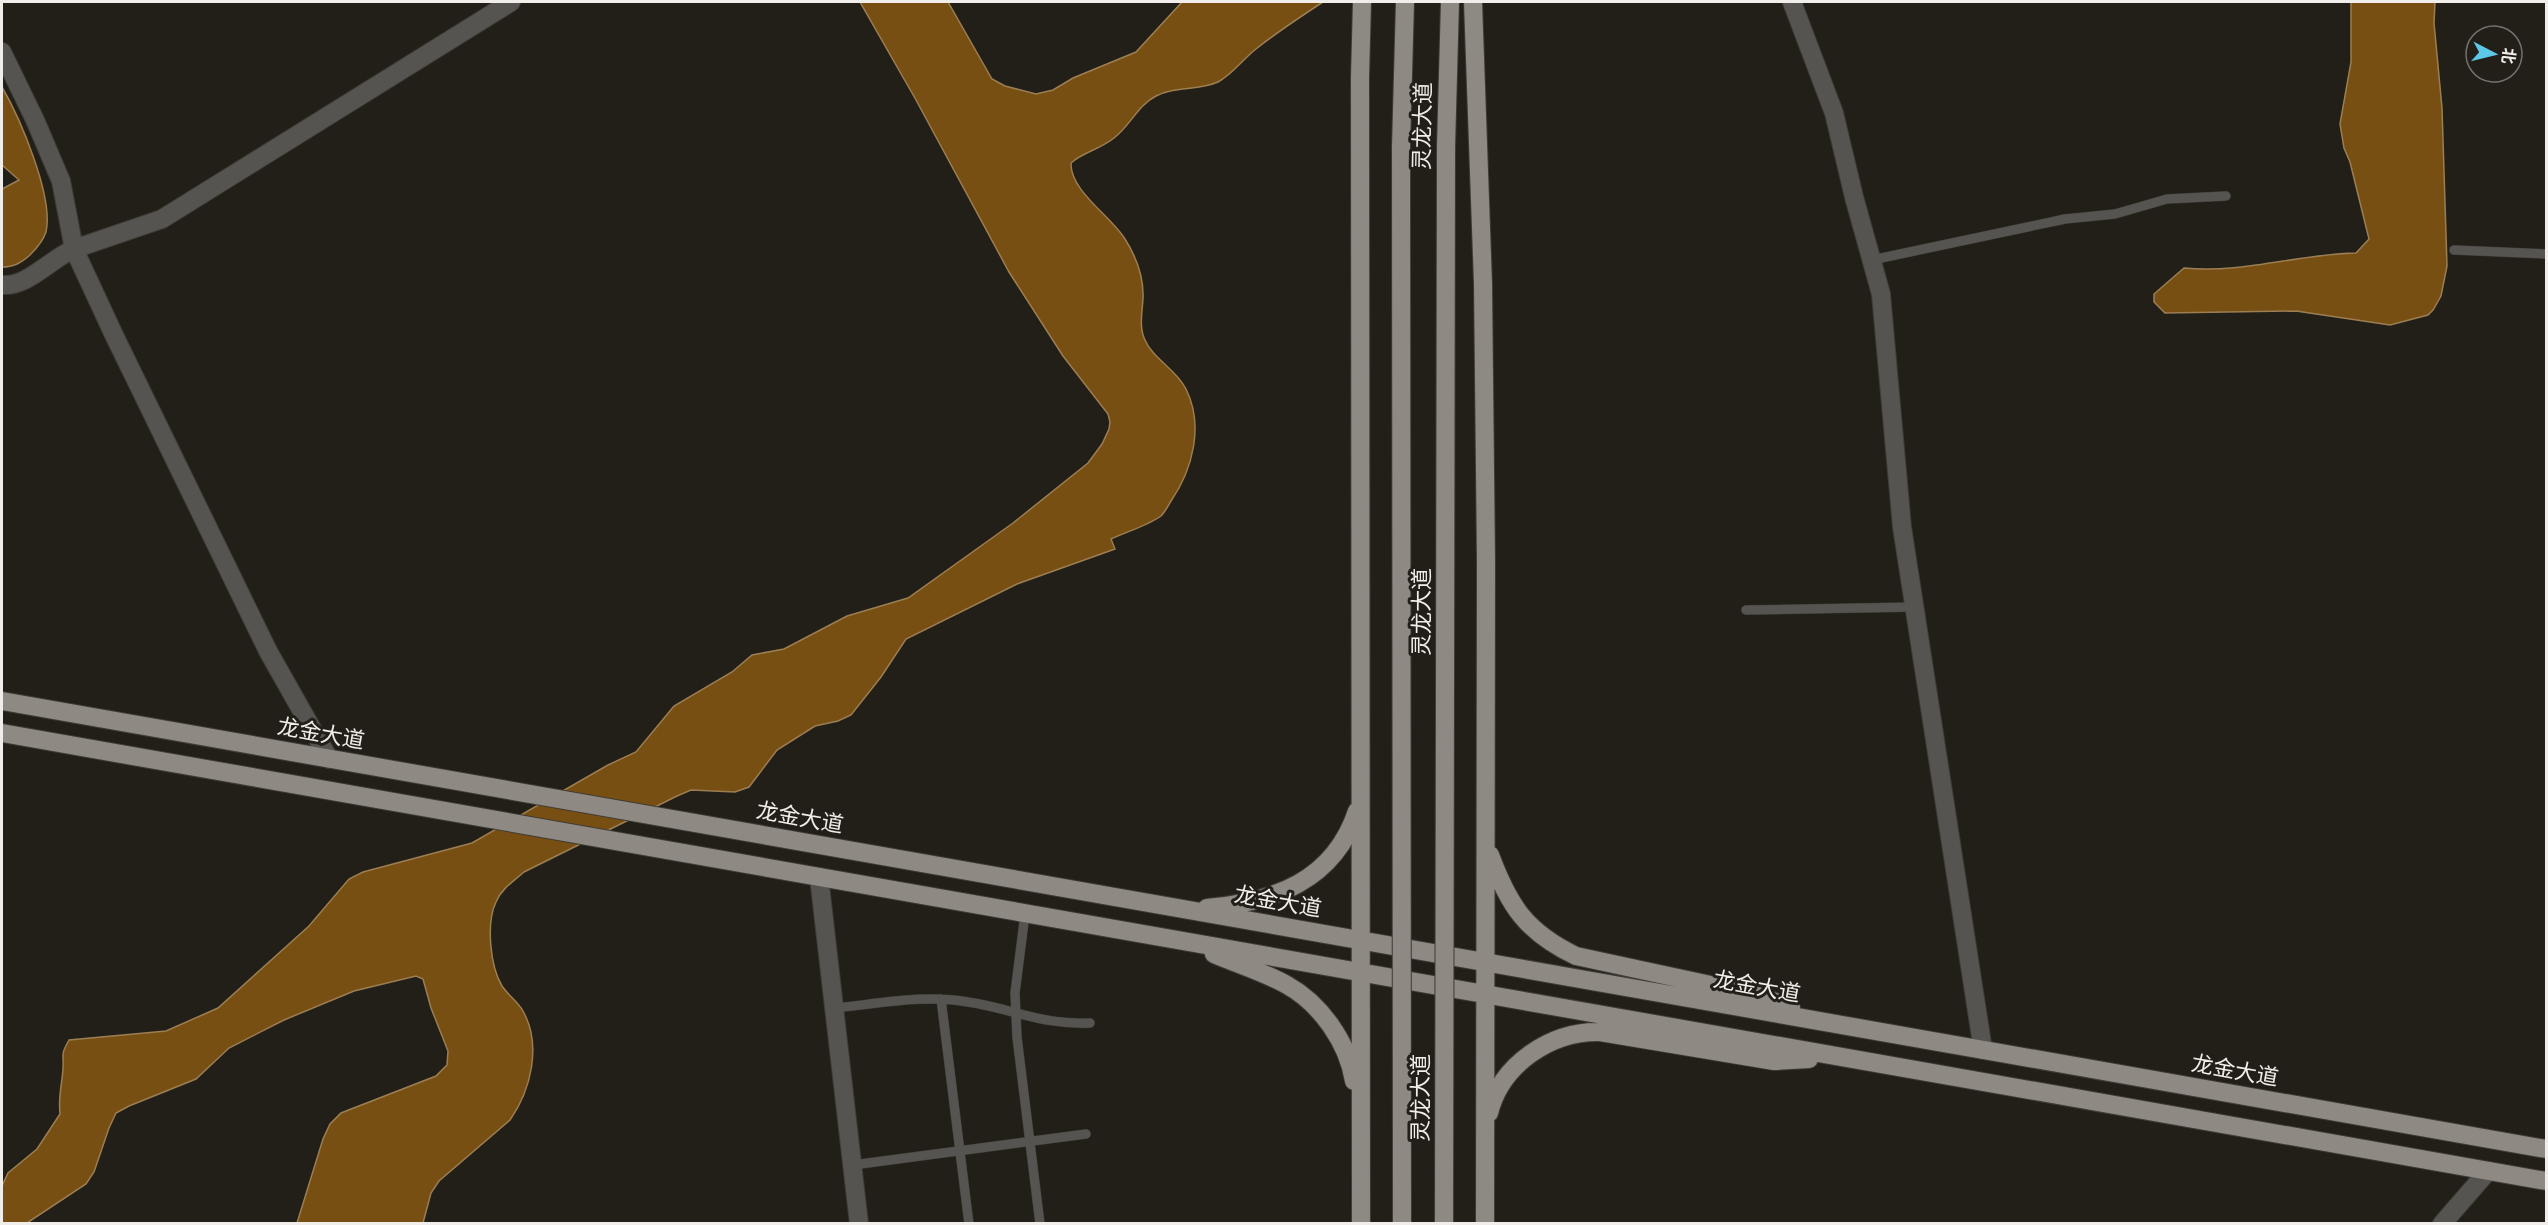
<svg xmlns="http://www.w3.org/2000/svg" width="2548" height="1225" font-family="Jost,'Noto Sans SC',sans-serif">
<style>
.water{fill:#784f12;stroke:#9c7e53;stroke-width:1.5}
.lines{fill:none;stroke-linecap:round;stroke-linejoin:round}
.lane-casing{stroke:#3f3b35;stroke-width:10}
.street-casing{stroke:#3f3b35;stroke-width:20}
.primary-casing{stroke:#3f3b35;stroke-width:20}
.lane{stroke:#565451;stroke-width:9}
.street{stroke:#565451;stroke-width:18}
.primary{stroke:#8e8983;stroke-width:18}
.primary-bridge-casing{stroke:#3f3b35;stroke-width:20;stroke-linecap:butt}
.primary-bridge{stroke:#8e8983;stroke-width:18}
.labels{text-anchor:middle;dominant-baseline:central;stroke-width:6;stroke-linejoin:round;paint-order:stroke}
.street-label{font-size:22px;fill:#f1edea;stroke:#221e18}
</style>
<rect width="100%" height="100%" fill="#221e18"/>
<!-- water -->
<path class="water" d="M860 2H948L992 79 1005 86 1036 94 1053 90 1073 78 1136 52 1182 2H1323C1300 17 1277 32 1256 49 1242 60 1233 74 1218 82 1198 91 1175 86 1156 96 1138 105 1130 126 1114 138 1101 149 1083 152 1071 163 1070 191 1111 216 1125 239 1137 258 1144 277 1143 299 1142 313 1139 328 1145 340 1153 359 1176 369 1186 389 1204 425 1193 469 1171 501 1168 506 1165 512 1161 516 1147 526 1126 532 1111 539L1115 549 1017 584 906 639 881 677 851 715 838 721 815 726 777 750 749 787 735 792 691 790 677 796 524 872C514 881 501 889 496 902 486 923 490 966 502 986 508 995 518 1002 523 1011 542 1045 531 1090 510 1120L439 1181 431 1193 423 1223H297L323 1139 330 1124 341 1113 436 1076 447 1065 448 1051 431 1008 423 979 416 976 354 991 284 1020 229 1048 196 1079 129 1106 116 1113 109 1128 94 1172 86 1184 27 1223H2V1186L8 1173 37 1149 60 1114C58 1097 62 1084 63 1069 64 1053 60 1056 69 1040L166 1031 218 1008 309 926 349 879 363 872 472 843 608 765 636 752 674 706 732 672 752 655 784 649 847 616 908 598 1013 523 1088 463 1102 444 1109 429 1110 422 1108 414 1063 356 1009 272 916 100Z
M2351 2H2435L2434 23 2442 108 2447 266 2441 296 2433 310 2428 315 2390 325 2296 311 2165 313 2154 302V294L2184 268C2242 274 2298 254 2356 253L2369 239 2350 162 2344 148 2340 124 2351 62Z
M2 87C20 118 54 197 46 232 43 241 37 248 30 255 21 263 14 267 2 267V189L19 180 2 165Z"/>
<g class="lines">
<defs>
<path id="lane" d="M2454 250 2546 254
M1872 260 2065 219 2115 214 2167 199 2226 196
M1746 610 1914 607
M1025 914 1015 993 1017 1037 1040 1224
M941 999 969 1224
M834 1008C878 1004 925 994 968 1002 1014 1009 1041 1025 1090 1023
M853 1165 1086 1134"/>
<path id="street" d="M1792 2 1834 113 1854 197 1881 294 1902 527 1983 1050
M2 52 35 120 61 181 74 249 114 335 268 651 329 759
M2 285C28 287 50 259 74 249L162 219 511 2
M819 877 859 1224
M2442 1224 2488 1171"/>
<path id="primary" d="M1473 2 1483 284 1486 562 1485 1224
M1401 147 1405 2
M1446 147 1450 2
M2 701 2546 1149
M2 733 2546 1181
M1490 855C1509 906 1526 932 1576 956L1757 995 1791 1008
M1207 908C1274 902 1334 881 1357 811
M1214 954C1237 964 1264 972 1287 985 1321 1004 1348 1043 1354 1081
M1489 1113C1501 1064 1551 1031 1600 1032L1774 1061 1809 1059
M1361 1224 1360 77 1362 2"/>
</defs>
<!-- lane casing -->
<use href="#lane" class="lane-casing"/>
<!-- street casing -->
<use href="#street" class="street-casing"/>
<!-- primary casing -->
<use href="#primary" class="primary-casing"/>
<!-- lane -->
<use href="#lane" class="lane"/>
<!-- street -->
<use href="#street" class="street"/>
<!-- primary -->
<use href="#primary" class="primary"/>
<defs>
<path id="primary-bridge" d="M1401 147 1402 1224
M1444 1224 1446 147"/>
</defs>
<!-- primary-bridge casing -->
<use href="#primary-bridge" class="primary-bridge-casing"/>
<!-- primary-bridge -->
<use href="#primary-bridge" class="primary-bridge"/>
</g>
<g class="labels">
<!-- street labels -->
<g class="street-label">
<text transform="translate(1422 126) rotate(-89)">灵龙大道</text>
<text transform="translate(1421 612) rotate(-90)">灵龙大道</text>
<text transform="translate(321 733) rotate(10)">龙金大道</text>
<text transform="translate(800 817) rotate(10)">龙金大道</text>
<text transform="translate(1278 901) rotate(10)">龙金大道</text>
<text transform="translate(1757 986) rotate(10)">龙金大道</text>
<text transform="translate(2235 1070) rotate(10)">龙金大道</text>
<text transform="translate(1420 1098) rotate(-90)">灵龙大道</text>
</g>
</g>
<!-- border -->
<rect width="2548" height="1225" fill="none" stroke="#f1edea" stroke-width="6"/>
<!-- north arrow -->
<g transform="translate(2494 54) rotate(97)"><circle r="28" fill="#221e18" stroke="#75716c" stroke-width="1.5"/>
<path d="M0-4.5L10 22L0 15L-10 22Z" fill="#5dc7e8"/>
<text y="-9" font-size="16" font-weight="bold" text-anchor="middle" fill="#f1edea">北</text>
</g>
</svg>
